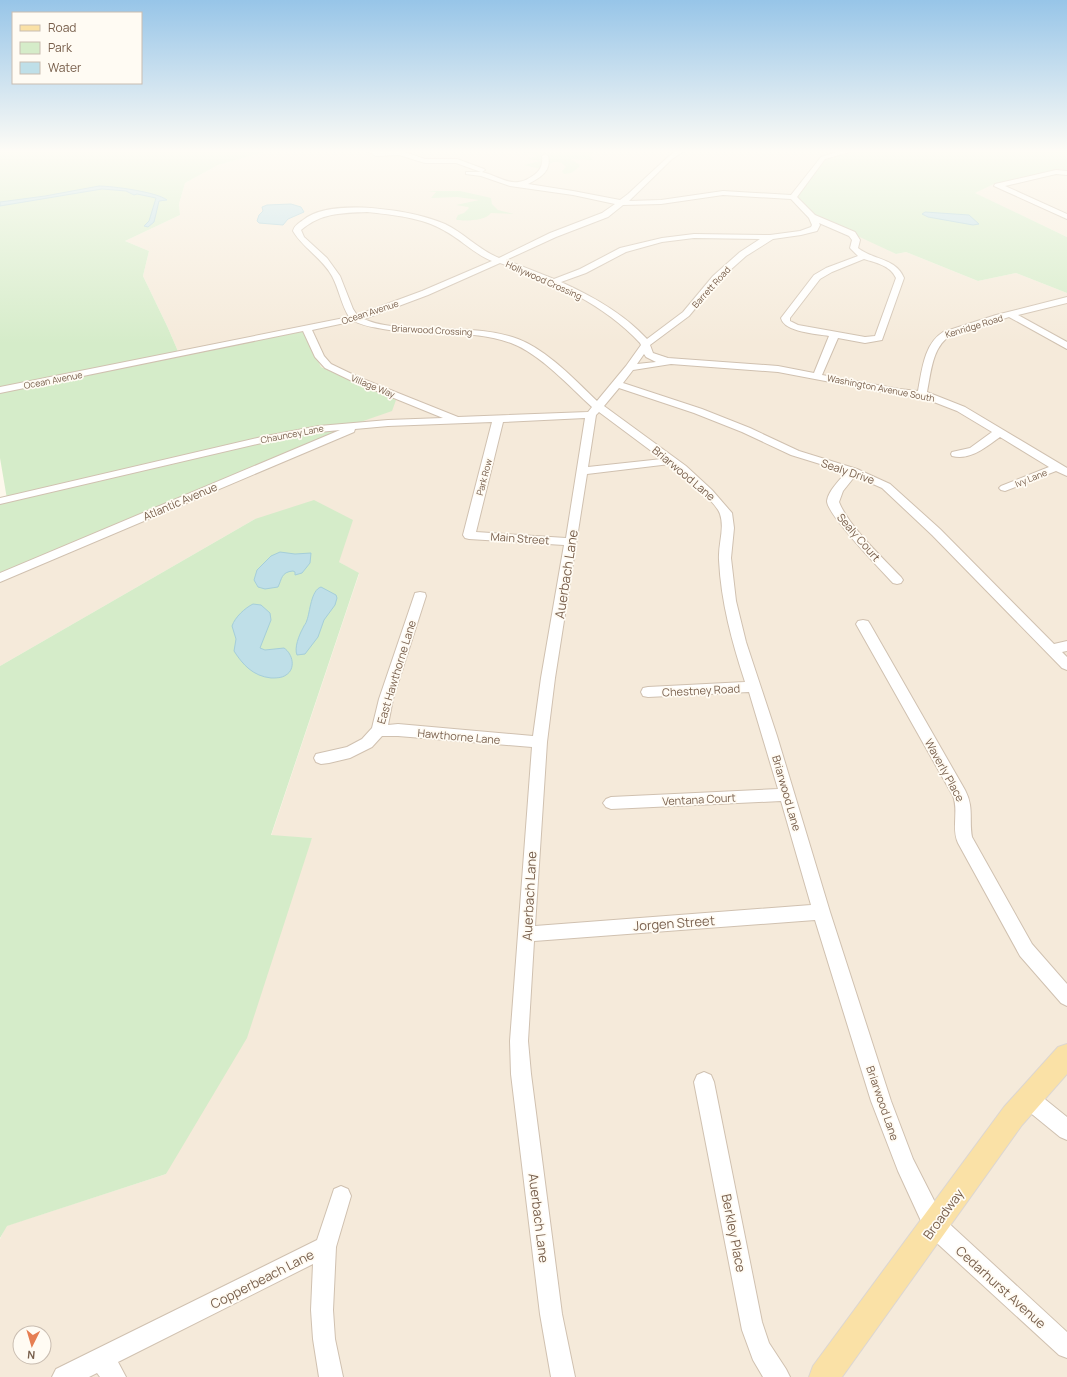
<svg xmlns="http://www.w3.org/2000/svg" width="1067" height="1377" font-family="Manrope,sans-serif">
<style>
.residential{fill:#f5eada;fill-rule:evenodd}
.green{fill:#d5ecc9}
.water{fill:#bfdfe8;stroke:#a5ced9}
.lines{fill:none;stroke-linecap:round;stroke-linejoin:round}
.minor-casing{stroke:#d0c1b0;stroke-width:2}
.major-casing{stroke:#dcd6d1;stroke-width:2}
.minor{fill:#fff;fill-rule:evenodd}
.major{fill:#fae1a6;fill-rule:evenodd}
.labels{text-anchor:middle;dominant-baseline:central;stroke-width:3.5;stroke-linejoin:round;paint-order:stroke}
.far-street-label{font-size:9px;fill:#79604d;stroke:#fffbf3}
.street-label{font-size:11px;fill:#79604d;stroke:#fffbf3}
.near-street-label{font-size:13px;fill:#79604d;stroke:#fffbf3}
</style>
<rect width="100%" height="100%" fill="#fdf8ec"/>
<!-- residential -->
<path class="residential" d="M269 151H850L852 232 896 254 906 252 978 281 1016 273 1067 293V1377H0V1239L6 1226 166 1174 312 838 271 836 359 574 339 562 255 519 0 666V575L396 400 321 367 304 331 180 356 168 328 143 276 149 251 125 241 180 215 179 204 185 183 218 165ZM20 1333H44V1357H20Z
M1061 169 1067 171V237L974 193 994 184Z"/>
<!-- green -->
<path class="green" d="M0 151H269L218 165 185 183 179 204 180 215 125 241 149 251 143 276 168 328 180 356 304 330 321 367 396 400 392 411 346 427 0 575V501L7 499 0 458Z
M521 151 548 153 596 151 589 156 593 160 571 159 580 165 579 167 571 173 564 174 562 171 566 167C554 154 546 170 536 168 532 167 528 166 524 165L541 161 528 159 537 156C532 152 526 155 521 151Z
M850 151H1067V171L1061 169 994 184 975 193 1067 237V293L1016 273 978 281 906 252 896 254 819 218 804 209 795 197 823 158Z
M428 191H460L487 197 491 198 492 204 498 210 514 214 491 213C485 221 466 221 457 220L456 219 458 215 464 213 469 208 468 207 456 205 479 200 457 197 431 198 436 192Z
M314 500 353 520 339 562 359 573 271 835 312 838 247 1038 166 1174 7 1226 0 1238V666L255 519Z"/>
<!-- water -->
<path class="water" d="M99 186C112 186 157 192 167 200L159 201 154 222 148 227 144 226 149 221 156 198 137 194 134 195 126 191 102 189 0 206V202L45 196Z
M291 204 301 207 304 212 288 219 283 225 259 223 257 221 259 215 263 211 262 207 267 205Z
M925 212 969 215 979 224 973 225 928 217 922 214Z
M280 552 295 554 311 553 310 563 302 573 295 575V572L293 571C281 572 282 579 278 587L265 589 258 587 254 580 257 570 271 556Z
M321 587 336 595 337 598 335 605 324 620 318 637 305 654 297 655C294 648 299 635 303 628 304 625 306 624 307 620 310 612 311 590 321 587Z
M253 604 261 605 270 613 271 620 260 648 265 650 284 648C293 654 296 669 286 675 282 678 276 678 271 678 253 676 243 665 234 651L236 639 232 626C235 617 245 608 253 604Z"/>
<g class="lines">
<defs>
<path id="minor" d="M367 151H401L425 159H457L484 169 485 170 482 172C504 178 514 190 534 175 541 170 543 164 542 156L545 154 548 156C552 171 540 178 528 184L573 191 620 200 628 194 668 157 676 151H684L672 159 629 201 661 200 723 191 791 195 821 157 840 151H853L825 159 797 197 815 215 855 232 860 240 858 248C873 260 896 258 904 278L882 340 865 343 838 338 822 375 899 389 918 391C922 370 924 344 943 332L996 315 1067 297V303L1018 315 1067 342V349L1009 317 950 336C932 347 931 373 927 392L965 407 1067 468V476L1056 471 1005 491 1001 490 999 488 1001 486 1049 467 1000 437C986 447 970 461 952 456L951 454 952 452 970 448 992 432 957 411 921 397 899 395 778 372 671 364 633 370 623 383 702 409 750 428 799 451 857 469 890 484 940 529 1054 644 1067 641V651L1062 652 1067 657V670L1062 668 932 535 882 488 855 476 843 491 839 502C849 527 882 557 901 577L903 580 901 583 897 584 893 583C881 570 827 515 827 501 828 491 840 480 846 472L791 455 742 432 694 413 619 388 604 406 686 466 712 490 732 513 734 528 731 558 736 601 746 642 777 736 830 912 891 1101 913 1159 943 1218 1067 1332V1358L1059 1355 927 1234 898 1171 871 1101 815 920 534 941 528 1041 531 1074 562 1314 575 1377H551L540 1314 511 1074 510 1041 532 747 398 736H382L372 747 350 758 329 763 321 764 316 762 314 758 316 754 347 747 362 739 372 728 379 699 414 596 415 593 420 592 425 593 426 596 393 699 388 725 398 724 533 736 541 678 564 545 469 539 465 538 463 535 492 422 388 426 355 429 354 432 0 582V573L340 430 319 432 266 442 0 504V498L266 436 319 426 388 420 443 418 352 381 325 368 315 357 303 331 0 393V387L349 317C341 304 339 289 332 276 322 258 303 248 293 231 294 226 299 223 303 220 331 197 414 210 445 224 464 233 479 250 499 258L550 233 602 213 615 204 573 195 510 186 481 176 466 174V172H481L456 163H425L399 155 376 156ZM723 195 791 199 809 218 812 225 811 227 800 231 770 235 694 234 662 238 620 248 580 269 554 279 506 260 556 237 608 217 623 205 661 204ZM367 212C393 215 422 217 445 231 462 240 474 254 492 261L422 291 357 315 353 309 340 276 327 258 304 237 301 230C321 213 341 213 367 212ZM819 223 849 236 852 240 850 248 858 256 826 268 814 275 781 318C784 332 817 334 829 336L814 373 778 366 668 358 653 353 650 345 689 316 719 280 746 256 773 239 801 235 817 231 820 225ZM694 238 760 239 740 252 713 276 683 312 647 339C623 313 592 296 561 282L586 273 626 252 662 242ZM864 259C876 263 890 265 896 278L875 336 865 337 798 325 790 321V318L820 279 832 272ZM500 263C550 280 603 303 640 343L641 345 626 366 597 401C575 380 547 350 518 339 492 329 464 330 436 329 416 328 382 328 364 319L428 295ZM354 321C363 326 373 327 383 329 425 337 470 328 511 343 539 353 570 387 592 407L588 412 458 417 358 377 331 364 324 356 312 330ZM644 354 646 357 656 362 637 364ZM599 412 662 459 588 467 596 415ZM585 418 566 538 476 532 503 422ZM670 464C681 472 717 503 720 514 725 529 718 544 719 560 721 602 732 642 745 682L648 687 643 688 641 692 643 696 648 697 749 692 778 789 611 797 606 799 603 803 606 807 611 809 781 801 811 905 535 926 547 742 555 678 587 474Z
M1056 170 1067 171V175L1056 174 1005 186 1067 214V219L994 186 995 184Z
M863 620 868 621 870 624 965 790C974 807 969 819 972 837L1032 944 1067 984V1006L1061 1003 1020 956 958 843C951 828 959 811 953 796L856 624 858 621Z
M704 1072 711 1075 714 1082 762 1322 769 1343 786 1369 790 1377H763L753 1360 742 1330 694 1082 697 1075Z
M1029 1089 1036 1092 1067 1117V1140L1060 1137 1022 1106 1019 1099 1022 1092Z
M341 1186 348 1189 351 1196 336 1247 333 1310 335 1339 343 1377H319L313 1339 311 1310 313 1264 118 1362 126 1377H100L97 1373 89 1377H52L56 1369 317 1240 334 1189Z"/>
<path id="major" d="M1067 1044V1074L1022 1125 842 1377H809L813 1366 1004 1107 1058 1047Z"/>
</defs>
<!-- minor casing -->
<use href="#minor" class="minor-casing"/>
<!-- major casing -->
<use href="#major" class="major-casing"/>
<!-- minor -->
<use href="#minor" class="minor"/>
<!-- major -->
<use href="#major" class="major"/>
</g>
<!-- sky -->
<linearGradient id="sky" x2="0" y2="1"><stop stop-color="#97c5e8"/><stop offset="0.44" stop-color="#fefcf6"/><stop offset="1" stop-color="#fefcf6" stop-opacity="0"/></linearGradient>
<rect width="1067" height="344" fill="url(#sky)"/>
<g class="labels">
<!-- far-street labels -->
<g class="far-street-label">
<text transform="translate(544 280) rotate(24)">Hollywood Crossing</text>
<text transform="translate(711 287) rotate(-48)">Barrett Road</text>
<text transform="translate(370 312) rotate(-18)">Ocean Avenue</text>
<text transform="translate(974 326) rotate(-17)">Kenridge Road</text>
<text transform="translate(432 330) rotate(3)">Briarwood Crossing</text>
<text transform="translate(53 380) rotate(-11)">Ocean Avenue</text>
<text transform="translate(373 386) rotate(22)">Village Way</text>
<text transform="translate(881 388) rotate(11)">Washington Avenue South</text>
<text transform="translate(292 434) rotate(-11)">Chauncey Lane</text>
<text transform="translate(484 477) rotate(-75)">Park Row</text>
<text transform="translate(1031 478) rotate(-22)">Ivy Lane</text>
</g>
<!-- street labels -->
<g class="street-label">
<text transform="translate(848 471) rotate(19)">Sealy Drive</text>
<text transform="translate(684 473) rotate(40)">Briarwood Lane</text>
<text transform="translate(180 501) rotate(-23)">Atlantic Avenue</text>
<text transform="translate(859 537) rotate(49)">Sealy Court</text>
<text transform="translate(520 538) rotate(4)">Main Street</text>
<text transform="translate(396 672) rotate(-73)">East Hawthorne Lane</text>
<text transform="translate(701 690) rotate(-3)">Chestney Road</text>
<text transform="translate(459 736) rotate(5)">Hawthorne Lane</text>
<text transform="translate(945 770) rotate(61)">Waverly Place</text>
<text transform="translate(787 793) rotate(74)">Briarwood Lane</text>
<text transform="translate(699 799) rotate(-3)">Ventana Court</text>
<text transform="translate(883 1103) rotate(71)">Briarwood Lane</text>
</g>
<!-- near-street labels -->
<g class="near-street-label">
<text transform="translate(566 574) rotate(-81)">Auerbach Lane</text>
<text transform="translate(529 896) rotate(-87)">Auerbach Lane</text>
<text transform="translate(674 923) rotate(-4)">Jorgen Street</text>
<text transform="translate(943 1214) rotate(-54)">Broadway</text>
<text transform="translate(539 1218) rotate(83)">Auerbach Lane</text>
<text transform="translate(734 1233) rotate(79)">Berkley Place</text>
<text transform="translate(262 1279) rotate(-27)">Copperbeach Lane</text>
<text transform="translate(1001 1287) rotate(42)">Cedarhurst Avenue</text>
</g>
</g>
<!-- legend -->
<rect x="12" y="12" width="130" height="72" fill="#fffbf3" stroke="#c9bdb1"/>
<rect x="20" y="25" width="20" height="6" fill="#fae1a6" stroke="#c9bdb1"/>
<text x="48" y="32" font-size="12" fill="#79604d">Road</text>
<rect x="20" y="42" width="20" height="12" fill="#d5ecc9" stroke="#c9bdb1"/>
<text x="48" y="52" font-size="12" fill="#79604d">Park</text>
<rect x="20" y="62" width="20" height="12" fill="#bfdfe8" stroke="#c9bdb1"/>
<text x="48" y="72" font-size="12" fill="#79604d">Water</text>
<!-- north arrow -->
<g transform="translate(32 1345) rotate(185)"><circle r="19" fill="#fffbf3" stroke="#c9bdb1"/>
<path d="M0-3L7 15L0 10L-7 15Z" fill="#e67e52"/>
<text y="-6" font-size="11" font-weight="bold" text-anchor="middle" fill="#79604d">N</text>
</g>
</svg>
